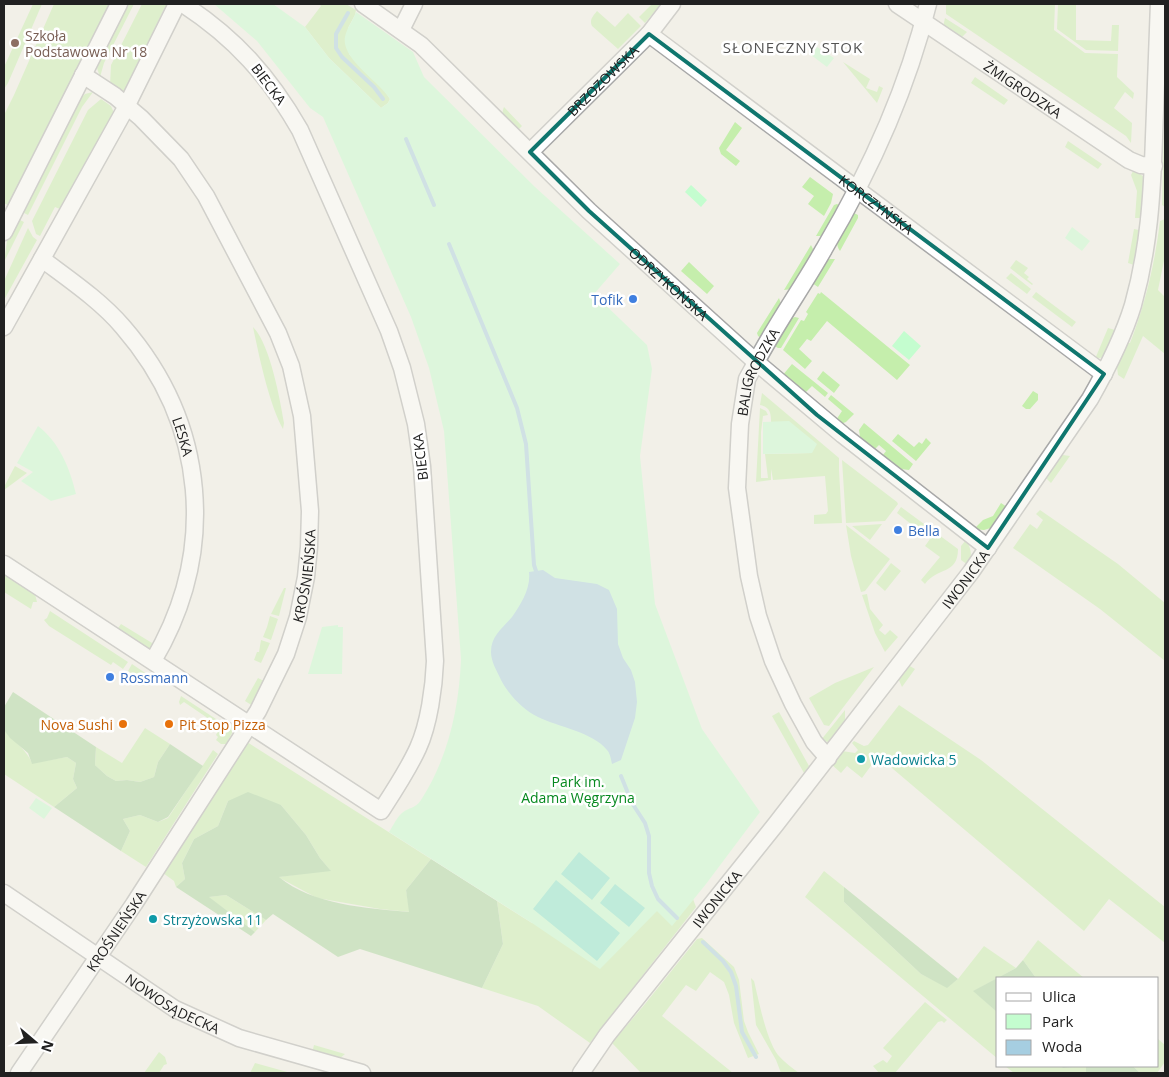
<svg xmlns="http://www.w3.org/2000/svg" width="1169" height="1077" font-family="'Open Sans',sans-serif">
<style>
.grass{fill:#c5eeac}
.forest{fill:#a5d39a}
.park{fill:#c4fdcf}
.pitch{fill:#82e4c9}
.water{fill:#a6cee1}
.lines{fill:none;stroke-linecap:round;stroke-linejoin:round}
.stream{stroke:#a6cee1;stroke-width:4}
.minor-casing{stroke:#a8a8a8;stroke-width:19}
.minor{stroke:#fff;stroke-width:16}
.marked{fill:none;stroke:#0f766e;stroke-width:4;stroke-linejoin:round}
.education-dot{fill:#8d6e63;stroke:#fff;stroke-width:2}
.shop-dot{fill:#3f7fe0;stroke:#fff;stroke-width:2}
.food-dot{fill:#e8710a;stroke:#fff;stroke-width:2}
.culture-dot{fill:#0f9aa8;stroke:#fff;stroke-width:2}
.labels{text-anchor:middle;dominant-baseline:central;stroke-width:5;stroke-linejoin:round;paint-order:stroke}
.education-label{font-size:14px;fill:#785e54;stroke:#fff;text-anchor:start}
.street-label{font-size:14px;fill:#212121;stroke:#fff}
.shop-label{font-size:14px;fill:#366cbe;stroke:#fff;text-anchor:start}
.food-label{font-size:14px;fill:#c56008;stroke:#fff;text-anchor:end}
.culture-label{font-size:14px;fill:#0d838f;stroke:#fff;text-anchor:start}
.park-label{font-size:14px;fill:#06891f;stroke:#fff}
.neighbourhood-label{font-size:15px;letter-spacing:1px;fill:#545454;stroke:#fff}
</style>
<rect width="100%" height="100%" fill="#f2f0e8"/>
<!-- grass -->
<path class="grass" d="M33 4H42L8 83 4 89V67Z
M54 4H111L9 206 4 203V115L14 95Z
M126 4H134L104 63 100 77 97 68 98 64Z
M142 4H172L165 7 155 28 157 34 126 92 121 93 110 85 111 65Z
M319 4H346L356 10 355 15 348 28 349 54 384 90 390 99 388 103 381 108 329 58 305 27 321 6Z
M652 4H661L645 23 639 17Z
M946 4H1055L1054 30 1085 53 1118 54 1117 77 1134 93 1133 99 1125 92 1114 108 1132 123 1131 143 1126 136 946 14Z
M1058 4H1076V40L1111 41 1112 25H1119L1118 51 1086 50 1057 29Z
M597 11 615 27 628 13 641 26 618 49 592 26C589 20 593 16 597 11Z
M945 18 967 32 961 38 943 27Z
M843 62 870 79 866 88 877 92 879 86 883 88 877 103Z
M975 77 1008 100 1004 105 971 83Z
M93 92 82 107 28 215 22 212 77 102 85 94Z
M101 99 111 106 114 113 62 210 55 207 40 236 36 234 32 221 88 110Z
M504 107 522 126 517 131C509 124 499 118 504 107Z
M735 122 742 128 726 150 740 161 736 166 721 154 719 148Z
M1164 129H1165V207L1162 205Z
M1068 141 1102 164 1098 169 1065 147Z
M1134 169 1145 178V213L1141 212 1140 218H1135L1137 191 1131 175Z
M810 177 833 194 831 203 824 216 808 204 814 196 802 187Z
M837 204 842 207 823 236H816L834 205Z
M852 212 858 215V218L840 251C831 240 846 222 852 212Z
M18 219 24 222 4 262 7 241Z
M1165 219V256L1158 290 1165 297V354L1143 336 1124 379 1118 375 1117 367 1128 343H1130C1145 305 1155 263 1160 221Z
M28 228 33 237 37 240 4 300V281Z
M1134 229 1139 230 1138 235 1142 236 1134 265 1128 263Z
M811 245 815 253 792 289 784 290Z
M830 259H835L818 287 812 283 824 261Z
M1016 260 1028 268 1024 273 1029 277 1027 279 1033 284 1032 285 1010 268Z
M689 262 714 286 707 294 681 271Z
M1011 273 1031 289 1027 294 1006 278Z
M821 292 910 365 897 380 827 321 811 341 807 339 799 349 812 361 805 369 783 350 801 320 804 321 808 314 806 312 818 293 820 294Z
M1036 292 1076 322 1072 327 1032 297Z
M779 298 782 307 763 339 758 336 757 333Z
M795 317 799 318 781 348H778L773 345 788 320Z
M253 327C270 344 280 399 284 423L283 429C269 404 259 356 253 327Z
M1108 328 1115 330 1116 332C1111 343 1108 359 1095 359Z
M792 364 828 393 825 397 812 386 806 392 803 393 782 376Z
M823 371 840 385 834 393 817 379Z
M1033 391 1038 394V400L1030 409H1026L1022 406Z
M762 393 839 458V470L842 523 814 524V515L826 514 828 511 825 476 773 480 771 469V480L756 482 760 408 766 411 768 415 763 416 761 432V478H768L765 454 812 453 789 422H771C771 413 770 407 760 405Z
M831 395 854 414 846 422 841 424 836 420 842 411 828 399Z
M864 423 913 464 909 470 901 469 883 455 886 451 879 445 875 449 860 437 859 430Z
M898 434 914 447 919 442 922 444 926 438 931 443 916 461 892 441Z
M1063 455 1070 456 1051 483 1045 477 1059 457Z
M842 460 897 502 898 504 885 521 846 523Z
M15 466 27 473 4 490V487Z
M1001 503 1007 507 994 527 984 530 974 529 983 520 993 516Z
M901 507 958 549C958 575 937 567 925 584L921 580 940 557 925 546 930 539 897 513Z
M1040 510 1118 564 1165 603V661L1100 609 1013 548 1030 524 1037 529 1043 520 1036 514Z
M882 524 870 540 852 526Z
M846 525 890 559 865 591 861 592 851 556Z
M966 540C971 548 973 556 968 565L961 560V546Z
M891 563 901 571 885 591 876 583Z
M4 571 35 594 37 602H33L31 609 4 592Z
M284 588H286L279 616 271 614Z
M867 594 870 609 883 625 879 630 885 635 890 630 898 637 885 652 875 633 862 595Z
M50 611 128 662 123 669 113 662 111 665 49 626 44 620 47 618Z
M270 616 278 619 271 640 263 637 267 627Z
M121 624 157 646 153 649 147 650 116 631Z
M261 640 270 643 261 663 254 660 257 652H259Z
M132 664 151 677 148 684 128 671Z
M908 665 915 669 902 687 898 678Z
M874 667 829 726 824 725 809 698 835 683Z
M258 678 264 681 253 706 245 701Z
M181 696 219 721H227L232 725V733L226 744H221L216 740 218 737 216 735 218 731 210 726 212 721 184 702 180 705 179 702Z
M899 705 981 760 1165 907V943L1109 899 1084 931 886 763 879 755 862 778 847 766 841 773 831 764 842 751 855 753 858 750 852 743 854 741 864 746 868 745Z
M845 710V720L828 742 821 740Z
M779 712 809 766 804 773 772 716Z
M145 728 170 744 158 762 154 777 140 782 127 780 116 781 107 776 95 765 96 747 122 763Z
M4 730C14 742 26 749 32 763L67 757 76 763 73 779 77 788 54 807 4 774Z
M247 742 431 859 406 890 410 912 380 909 317 898 278 877 330 870 320 858 306 835 281 805 228 801 218 826 194 839 182 863 185 879 176 887 174 881 163 873Z
M213 750 218 754 146 867 121 851 130 831 123 819 140 815 158 822 168 818Z
M824 871 844 887V902L921 974 947 987 958 979 984 946 1016 968 974 991 998 1013V1059L805 897Z
M226 895 266 920 255 932 208 897Z
M693 899 696 907 590 1043 538 1006 482 988 503 944 497 901 532 923 657 911Z
M702 938 734 967 739 980 744 1021 748 1032 759 1054 748 1058 734 1023 729 995 724 982 710 972 696 991 686 985 662 1016 733 1073H641L612 1043 645 1004 697 939Z
M1038 940 1084 978H1036L1023 960Z
M751 978 754 981C759 1001 766 1039 778 1055 784 1062 792 1068 799 1073H781L776 1060 756 1025Z
M925 1002 947 1020 944 1023 942 1021 938 1022 895 1073H879L873 1066 883 1060 887 1063 892 1056 883 1048Z
M1158 1039 1165 1045V1062L1157 1073H1140L1133 1066H1158Z
M314 1045 345 1054 339 1059 312 1053Z
M159 1052 165 1057 167 1064 164 1065 159 1073H144Z
M255 1063 291 1073 276 1072 250 1073Z
M1005 1066H1060L1063 1068 1086 1066V1073H1014Z"/>
<!-- forest -->
<path class="forest" d="M13 692 96 747 95 765 107 776 116 781 127 780 140 782 154 777 158 762 170 744 203 766 168 817 158 822 140 815 123 819 130 831 121 851 54 807 77 788 73 779 76 763 67 757 32 764 28 753 10 738 4 730V707Z
M248 792 281 805 306 835 320 858 331 871 279 877C313 905 366 908 409 912L406 890 431 859 497 901 503 944 482 988 360 949 338 957 273 914 266 920 226 895 209 897 255 932 251 936 176 887 185 879 182 863 194 839 218 826 228 801Z
M844 887 958 979 947 988 921 974 844 902Z
M1023 960 1036 978H998V1013L973 991 1016 968Z
M1060 1066H1133L1140 1073H1086V1066L1063 1068Z"/>
<!-- park -->
<path class="park" d="M214 4H273L305 27 329 58 381 108 388 103 390 99C379 81 341 59 345 37 347 27 353 21 356 12L413 52 424 77 535 187 620 264 594 294 647 345 652 369 640 456 655 604 702 729 760 812 706 884 672 926 657 911 600 969 532 923 389 832C393 826 397 817 402 813 409 807 415 809 421 800 448 758 459 709 461 659L444 431 429 368 411 317 323 117 310 108 257 41Z
M817 47 834 58 827 67 811 55Z
M691 185 707 200 701 207 685 192Z
M1072 227 1090 241 1082 251 1065 238Z
M904 331 921 346 909 360 892 346Z
M789 421 817 444 812 453 763 454V422Z
M38 426C59 442 70 468 76 494L51 501 21 481 33 472 17 463Z
M338 625V627H343L342 674H308L322 627Z
M36 798 52 808 44 819 29 808Z"/>
<!-- pitch -->
<path class="pitch" d="M579 852 610 878 592 900 561 874Z
M556 880 620 933 597 961 533 909Z
M615 884 645 908 629 927 600 903Z"/>
<!-- water -->
<path class="water" d="M543 570 555 578 597 584 609 590 617 609 618 644 623 658 631 670 635 682 637 702 635 718 621 760 612 764C611 759 610 753 607 750 593 732 558 727 538 717 523 710 509 695 501 680 497 671 491 662 491 652 491 636 502 629 512 617 521 604 531 588 529 572Z"/>
<g class="lines">
<!-- stream -->
<path class="stream" d="M348 13 336 34V48L342 57 374 87 383 99
M406 139 434 205
M449 244 517 408 526 444 534 565 537 574
M621 776 632 803 645 823 649 836V873L652 886 658 899 677 918
M703 942 723 961 731 972 736 986 742 1032 756 1057"/>
<defs>
<g id="minor">
<path id="s1" d="M363 4 421 45 589 211 756 362 843 435 988 548"/>
<path id="s2" d="M897 4 1129 160 1141 165 1154 166"/>
<path d="M401 30 414 4"/>
<path id="s3" d="M649 34 1104 374"/>
<path id="s4" d="M530 152 649 34 672 4"/>
<path d="M4 232 119 4"/>
<path id="s5" d="M42 259C70 280 101 301 123 327 207 424 218 551 153 661"/>
<path d="M4 327 123 113 177 4"/>
<path d="M4 564 381 811C394 791 408 770 418 748 429 724 434 687 435 661L422 466 416 424 402 368 389 331 300 130C269 76 235 38 183 4"/>
<path id="s6" d="M828 758 814 742 793 704 773 661 758 616 749 576 737 488 740 424 747 379 752 370C773 328 801 290 824 249 869 173 907 90 928 4"/>
<path id="s7" d="M4 893 175 1009 239 1038 362 1073"/>
<path id="s8" d="M19 1073 134 904 258 711 286 654 298 617 306 577 309 547 310 511 302 416 291 366 278 333 206 196 181 159 141 118 115 96 83 75"/>
<path id="s9" d="M581 1073 607 1035 776 824 971 572 1090 399C1107 369 1123 338 1133 305 1149 248 1152 196 1154 137 1156 92 1157 48 1159 4"/>
</g>
</defs>
<!-- minor casing -->
<use href="#minor" class="minor-casing"/>
<!-- minor -->
<use href="#minor" class="minor"/>
</g>
<!-- marked area -->
<path d="M0 0H1169V1077H0ZM649 34 1104 374 988 548 817 415 589 211 530 152Z" fill="#f2f0e8" fill-opacity=".55" fill-rule="evenodd"/>
<path class="marked" d="M649 34 1104 374 988 548 817 415 589 211 530 152Z"/>
<!-- markers -->
<circle class="education-dot" cx="15" cy="43" r="5"/>
<g class="shop-dot">
<circle cx="633" cy="299" r="5"/>
<circle cx="898" cy="530" r="5"/>
<circle cx="110" cy="677" r="5"/>
</g>
<g class="food-dot">
<circle cx="123" cy="724" r="5"/>
<circle cx="169" cy="724" r="5"/>
</g>
<g class="culture-dot">
<circle cx="861" cy="759" r="5"/>
<circle cx="153" cy="919" r="5"/>
</g>
<g class="labels">
<!-- education labels -->
<g class="education-label">
<text x="25" y="35">Szkoła<tspan x="25" dy="16">Podstawowa Nr 18</tspan></text>
</g>
<!-- street labels -->
<g class="street-label">
<text stroke="none"><textPath href="#s4" startOffset="102">BRZOZOWSKA</textPath></text>
<text transform="translate(269 84) rotate(53)">BIECKA</text>
<text stroke="none"><textPath href="#s2" startOffset="152">ŻMIGRODZKA</textPath></text>
<text stroke="none"><textPath href="#s3" startOffset="284">KORCZYŃSKA</textPath></text>
<text stroke="none"><textPath href="#s1" startOffset="415">ODRZYKOŃSKA</textPath></text>
<text stroke="none"><textPath href="#s6" startOffset="409">BALIGRODZKA</textPath></text>
<text stroke="none"><textPath href="#s5" startOffset="232">LESKA</textPath></text>
<text transform="translate(420 457) rotate(-97)">BIECKA</text>
<text stroke="none"><textPath href="#s8" startOffset="578">KROŚNIEŃSKA</textPath></text>
<text stroke="none"><textPath href="#s9" startOffset="626">IWONICKA</textPath></text>
<text stroke="none"><textPath href="#s9" startOffset="221">IWONICKA</textPath></text>
<text stroke="none"><textPath href="#s8" startOffset="172">KROŚNIEŃSKA</textPath></text>
<text stroke="none"><textPath href="#s7" startOffset="202">NOWOSĄDECKA</textPath></text>
</g>
<!-- shop labels -->
<g class="shop-label">
<text x="623" y="299" text-anchor="end">Tofik</text>
<text x="908" y="530">Bella</text>
<text x="120" y="677">Rossmann</text>
</g>
<!-- food labels -->
<g class="food-label">
<text x="113" y="724">Nova Sushi</text>
<text x="179" y="724" text-anchor="start">Pit Stop Pizza</text>
</g>
<!-- culture labels -->
<g class="culture-label">
<text x="871" y="759">Wadowicka 5</text>
<text x="163" y="919">Strzyżowska 11</text>
</g>
<!-- park labels -->
<g class="park-label">
<text x="578" y="781">Park im.<tspan x="578" dy="16">Adama Węgrzyna</tspan></text>
</g>
<!-- neighbourhood labels -->
<g class="neighbourhood-label">
<text x="793" y="47">SŁONECZNY STOK</text>
</g>
</g>
<!-- border -->
<rect width="1169" height="1077" fill="none" stroke="#212121" stroke-width="10"/>
<!-- legend -->
<rect x="996" y="977" width="162" height="90" fill="#ffffff" stroke="#a6a6a6"/>
<rect x="1006" y="993" width="25" height="8" fill="#ffffff" stroke="#a6a6a6"/>
<text x="1042" y="1002" font-size="15" fill="#212121">Ulica</text>
<rect x="1006" y="1014" width="25" height="15" fill="#c4fdcf" stroke="#a6a6a6"/>
<text x="1042" y="1027" font-size="15" fill="#212121">Park</text>
<rect x="1006" y="1040" width="25" height="15" fill="#a6cee1" stroke="#a6a6a6"/>
<text x="1042" y="1052" font-size="15" fill="#212121">Woda</text>
<!-- north arrow -->
<g transform="translate(35 1042) rotate(109)" stroke="#ffffff" stroke-width="4" paint-order="stroke">
<path d="M0-4L9 19L0 12L-9 19Z" fill="#212121"/>
<text y="-8" font-size="14" font-weight="bold" text-anchor="middle" fill="#212121">N</text>
</g>
</svg>
